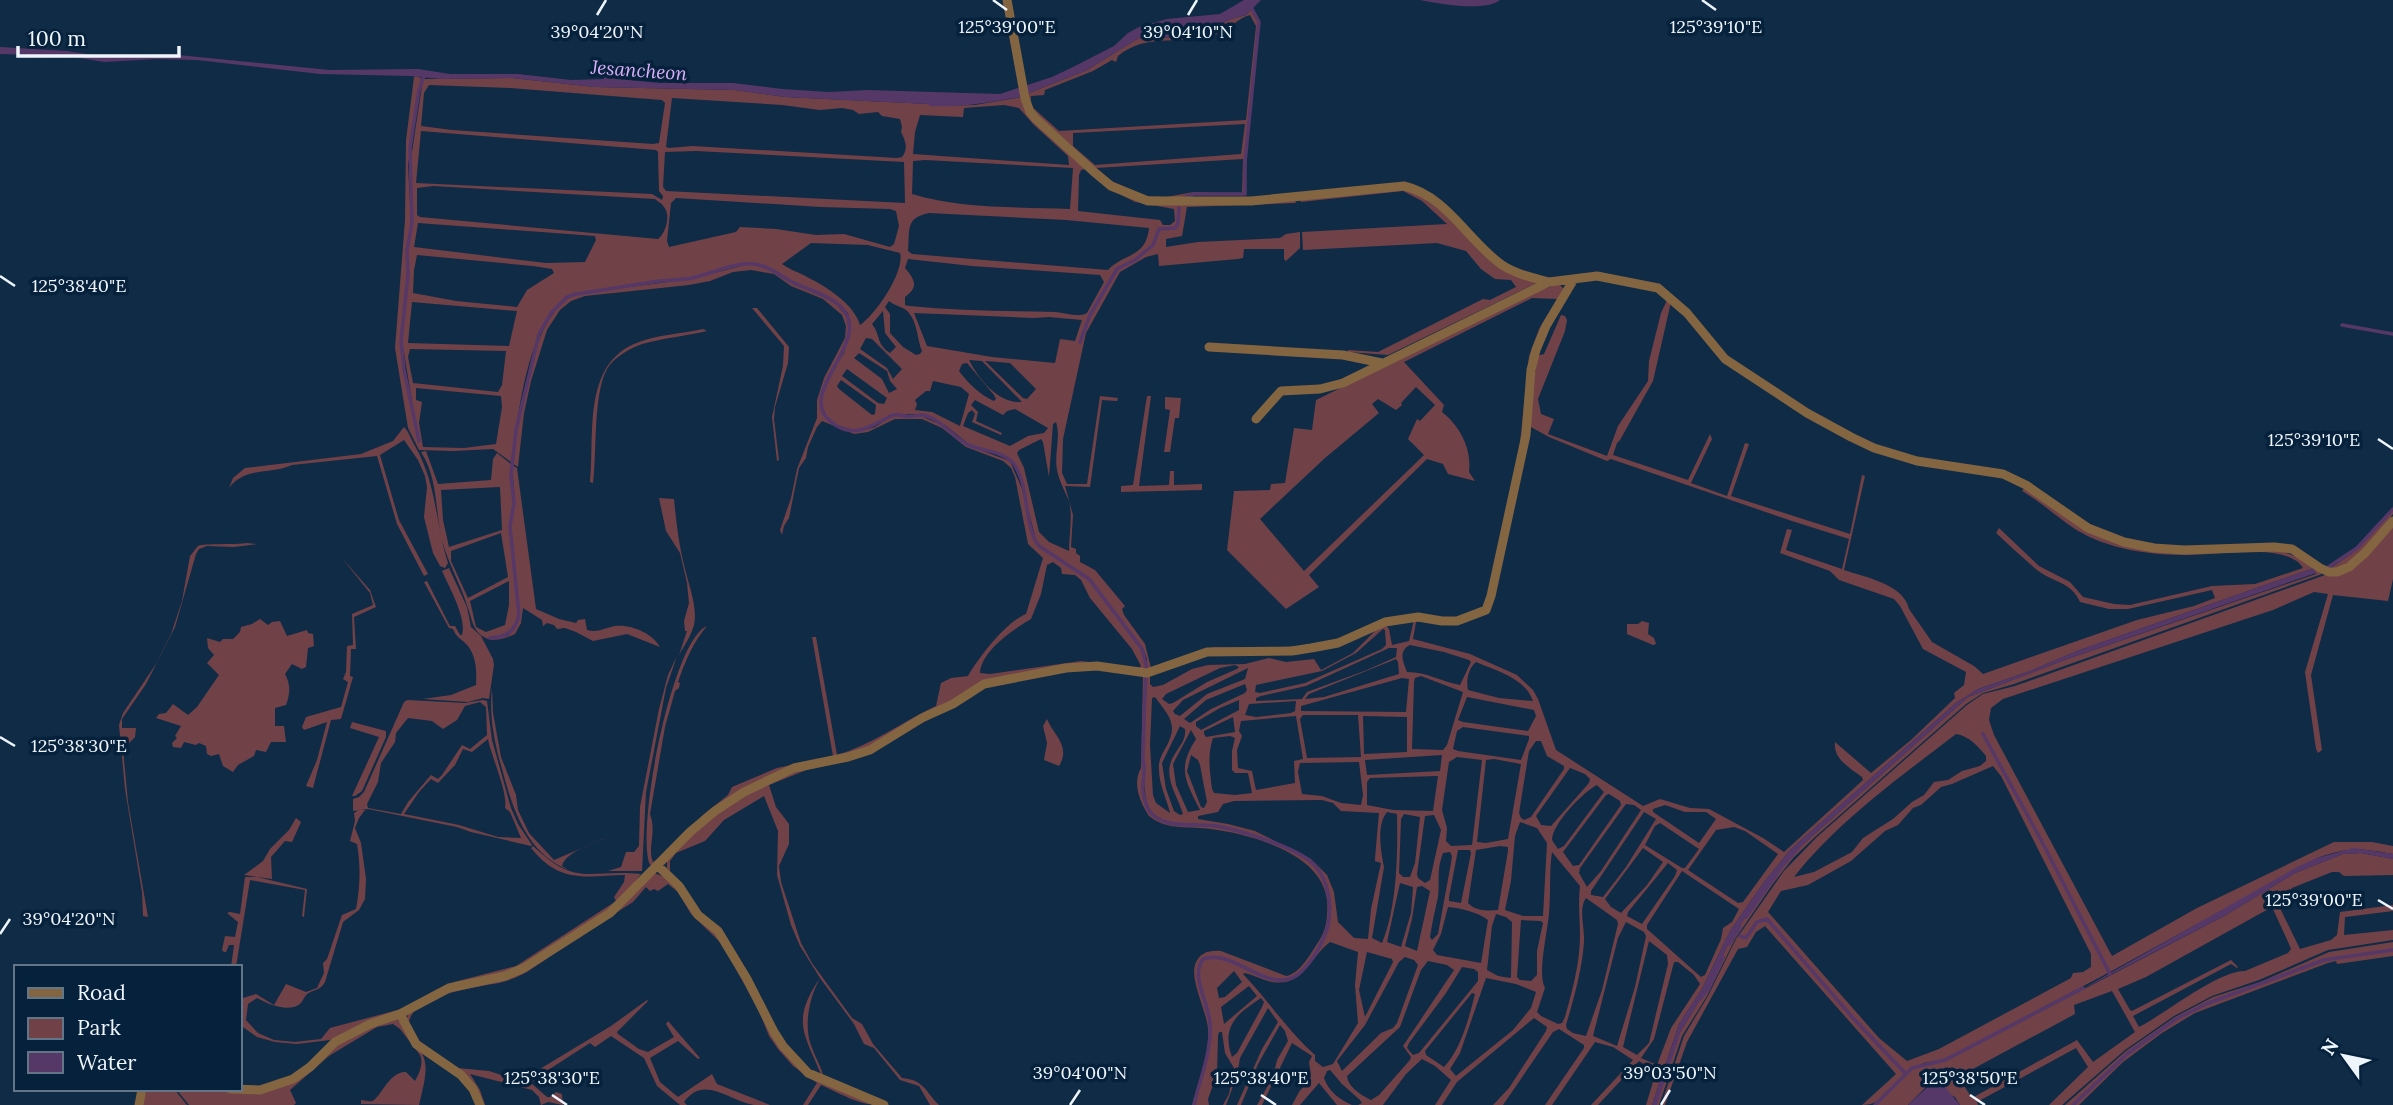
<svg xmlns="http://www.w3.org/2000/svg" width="2393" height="1105" font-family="Lora,serif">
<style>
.green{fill:#704248;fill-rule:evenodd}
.water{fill:#553867}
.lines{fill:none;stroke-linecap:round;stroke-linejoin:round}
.stream{stroke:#553867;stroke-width:3.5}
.street{stroke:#836541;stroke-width:9}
.ticks{fill:none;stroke:#eef5fc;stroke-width:2.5}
.labels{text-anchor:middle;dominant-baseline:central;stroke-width:7;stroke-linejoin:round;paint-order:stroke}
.water-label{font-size:19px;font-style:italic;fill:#dbaff9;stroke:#06213b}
.ticks-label{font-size:18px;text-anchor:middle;fill:#eef5fc;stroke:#06213b;stroke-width:7;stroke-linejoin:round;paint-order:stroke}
</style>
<rect width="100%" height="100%" fill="#102b46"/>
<!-- green -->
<path class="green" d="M1251 10 1258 22V33L1248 127 1245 194 1194 193 1185 196 1183 199 1153 200 1140 197 1110 182 1038 117 1028 105 1029 93 1087 70 1137 39 1197 36 1231 19 1246 15ZM1250 15 1256 26 1246 120 1059 131 1030 105 1031 96 1044 95 1045 90 1093 71 1112 60 1116 62 1118 56C1148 31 1184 47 1217 34 1230 30 1237 18 1250 15ZM1245 124 1241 154 1095 165 1073 146V133ZM1243 159 1242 193 1238 194 1194 192 1166 197 1146 196 1111 181 1096 168Z
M416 76 421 78 408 165 411 223 406 250 407 275 400 341 407 391 419 443 402 341 408 275V251L412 223 410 165 423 79 512 78 595 87 735 90 785 97 929 104 931 106 975 105 1022 97 1035 120 1075 159 1108 186 1138 200 1174 204 1295 200 1296 203 1187 207 1182 236 1166 239V247L1198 242 1280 238 1286 234 1300 232V248L1286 261 1284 259V249H1244L1243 258 1238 259 1159 266 1158 254 1146 257 1120 272 1086 333 1063 439 1062 473 1067 484H1087L1100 396 1118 398 1117 401 1102 400 1090 487 1065 486 1073 515 1071 547 1076 549V553L1080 556V562L1095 570 1125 606 1122 609 1124 615 1145 644 1151 668 1213 647 1261 648 1316 645 1288 648H1219L1204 651 1147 670 1104 665H1075L990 680 952 702 922 715 861 751 795 766 755 783 708 813 656 863 650 865C635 831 672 640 707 626 693 642 685 662 678 682L680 683 679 688 675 691 665 727 650 814C657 833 647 847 653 862L659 859 703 815 728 795 732 787 777 768 833 756 812 637H816L837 755C873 744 902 722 936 706L941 683 951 678 968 676C979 657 1006 622 1026 614L1043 558 1028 544 1015 477 1011 468 1003 461 966 447 942 428 922 419H895L868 432 854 434 822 421 817 427 808 447 806 458 799 468 789 518 784 526 782 535 780 530 791 498 797 469 817 418V400L824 378 845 338 846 326 842 315 823 299 791 286 774 274 751 270 733 272 710 281 689 285 585 296 571 301 560 310 547 330 531 381 524 413 518 467 512 463C521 418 529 312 577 294L690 279 746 265H754L767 269 794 284 830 300 837 305 848 318 849 332 842 353 831 371 821 398 822 412 832 423 843 430H865L875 427 892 416H921L944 426 969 446 1010 461 1022 489 1035 541 1039 547 1089 579 1141 649 1147 669V659L1143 648 1090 578 1040 546 1036 540 1019 473 1011 460 1005 456 970 445 945 425 921 414H891L875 426 853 430 837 425 827 417 821 405 822 398 832 371 844 353 851 325 848 313 838 304 820 292 795 283 775 270 754 263 690 278 576 293C527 312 519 416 511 462L493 449 454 451 419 450 408 428 395 348 405 220 406 140 414 77ZM429 85 510 88 662 100 665 103 659 143 653 144 452 130 421 126 424 93ZM672 98 782 105 820 110 842 108 853 110 859 114 878 112 882 116 900 119 902 127 901 132C905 140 909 148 902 157L897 158 692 146 669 148 666 147ZM1004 105 1019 108 1033 124 1068 156 1069 165 913 154 915 132 920 115 963 117 964 108ZM421 131 656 150 658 152 659 191 663 196 662 200 652 194 416 183ZM696 151 904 162 905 203 666 191 663 187 665 152ZM925 160 1073 168 1070 209C1019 207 962 209 912 194L913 161ZM1085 169 1110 189 1135 202 1174 209 1175 221 1170 225H1163L1160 220 1078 211 1079 175 1081 170ZM433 186 655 199C658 202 662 203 664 207 671 215 666 233 658 239L420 217 417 215V188ZM676 198 821 207 890 209 896 211 899 226 894 244 890 247 844 234 816 235 776 229 740 227 736 232 669 247 667 241 671 203ZM929 213 1066 220 1149 228C1146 258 1124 253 1108 270L912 254 908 251C910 229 905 218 929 213ZM418 223 595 236 596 240 585 262 546 263 414 247ZM811 243 868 245 900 253C905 272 875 315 860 325 854 304 827 287 807 277 799 272 790 270 782 264ZM417 255 533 266 552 269 554 273 527 290 517 307 456 301 413 293 414 270ZM908 259 972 266 1100 275 1104 282 1087 313C1079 318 1066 313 1055 312 1006 311 958 311 909 306L905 305V297C919 287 915 280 905 268ZM889 301C895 306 905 307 909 313 918 324 917 340 922 351L920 354 916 355 903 347 890 333V314L885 307ZM412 302 517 311 509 346 408 343ZM883 311 885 333 896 347 890 353C876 344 881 336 872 324ZM914 313 1034 318 1049 317 1082 320 1075 341 1060 339 1055 363 992 357 927 346ZM866 338 872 339 902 369 893 379 887 368 860 349ZM410 349 506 351 502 385 498 392 413 383 408 357ZM859 353 887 371 890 381 897 389 889 393 882 379 854 358ZM969 360 982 361 1022 402C999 404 979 380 969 360ZM985 361 1010 363 1036 389 1027 399 1023 398ZM967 363 994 395 996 399 994 401C980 395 968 383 959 371L962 364ZM847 369 887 398 884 404 878 403 842 376ZM841 380 876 405 875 414 872 415 839 389 837 386ZM933 381 961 387 969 394 960 426 932 412 915 410 917 404 915 400 926 391H930ZM416 388 501 396 502 407 496 444 464 448 423 447 419 423 422 402 416 400ZM975 400 1003 415 1007 411 1015 409 1048 428 1044 433 1028 436 1010 446 963 426 968 413 972 410 975 414 972 422 1001 435 1002 433 976 421 978 412 971 405ZM1056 422C1061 438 1054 454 1057 470 1059 481 1065 491 1069 501 1073 516 1069 535 1069 551L1049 542 1039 532 1024 468 1017 453 1019 450 1041 439 1043 442 1049 477 1053 424ZM1053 562 1061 568 1062 574 1075 575 1081 580 1090 598 1132 649 1141 666 1139 668 1081 661 990 674 980 673C981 651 1014 629 1031 619L1041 594 1047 565Z
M1397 188 1418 194 1441 211 1496 266 1537 283 1388 355 1348 352V350L1378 352 1483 299 1490 300 1516 287 1511 280 1495 279 1481 269 1466 251 1437 243 1303 250 1302 232 1447 224 1422 201 1403 191 1301 202 1300 200Z
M1554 285H1560L1564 289 1538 334 1524 434 1519 452 1529 356 1539 329 1557 299 1532 298 1404 362 1444 405 1442 412C1460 426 1472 449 1469 472L1475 481 1448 474 1443 464 1427 459 1309 575 1319 587 1286 609 1227 550 1234 491 1270 490 1271 484 1285 483 1294 428 1312 430 1316 400 1530 295ZM1416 387 1435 405 1420 421 1417 419 1408 439 1424 455 1304 571 1260 519 1325 458 1379 413 1372 404 1378 399 1396 410 1402 405 1401 403Z
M1667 300 1671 302 1653 381 1620 440 1617 443 1613 455 1688 480 1710 434 1712 439 1691 483 1727 496 1745 443 1749 444 1731 496 1850 534 1862 475 1865 476 1844 570C1864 577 1904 584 1909 609L1932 642 1974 666 1983 674 2137 620 2194 606 2215 598 2212 590 2128 609H2109L2080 602C2072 582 2052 582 2037 570 2023 558 2009 545 1996 533L1999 528 2039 566 2070 582 2083 597 2114 604 2130 605 2212 586 2255 584 2303 568C2288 542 2216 555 2189 555 2150 555 2109 550 2075 529 2057 517 2041 502 2022 491L2024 488 2077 525 2113 541 2151 550 2179 552 2276 549 2307 561 2322 574 2014 684 1983 693 1966 704 1816 836 1793 858 1772 885 1735 939 1707 996 1682 1036 1659 1105H1655L1679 1034 1709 985 1731 938 1777 872 1800 847 1968 697 2070 658 2316 574 2314 568 2077 651 2030 671 1978 689 1956 703 1791 849 1764 882 1730 931 1702 989 1679 1024 1652 1105H1646L1656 1072 1639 1061 1598 1105H1591L1633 1060 1613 1047 1595 1042 1552 1105H1545L1584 1048V1045L1559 1029 1553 1032 1503 1105H1493L1509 1088 1546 1031 1547 1027 1534 1018 1457 1082 1442 1105H1435L1451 1080 1435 1066 1422 1059 1406 1074 1383 1105H1358L1362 1103 1360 1100 1342 1084 1330 1070 1327 1071 1324 1078C1329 1092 1339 1099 1352 1105H1337L1319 1083 1300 1105H1292L1299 1092 1311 1077 1309 1062 1312 1056 1292 1043 1262 1105H1257L1273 1077 1277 1060 1288 1041 1285 1031 1280 1025 1258 1064 1241 1105H1237L1262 1049 1278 1022 1268 1008 1240 1058 1237 1076 1226 1105H1223L1229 1094 1234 1068 1225 1053 1222 1032H1219L1218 1036 1217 1074 1208 1099 1209 1105H1195C1201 1078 1213 1053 1211 1024 1210 1004 1191 978 1204 960 1230 951 1261 988 1290 980 1302 976 1316 956 1322 945 1334 919 1335 881 1311 861 1294 846 1240 829 1217 825 1196 822 1166 829 1151 811 1137 795 1148 701 1146 675 1144 683 1146 692 1145 701 1144 724 1143 747 1143 770 1144 779 1141 787 1143 796 1144 803 1147 810 1152 815 1167 829 1195 824 1214 827 1245 831 1282 843 1308 861 1329 876 1333 911 1324 934 1319 947 1307 969 1294 976 1266 990 1231 949 1203 958 1189 976 1208 1003 1210 1023 1212 1052 1200 1078 1194 1105H1192C1198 1081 1210 1055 1208 1029 1207 1012 1190 981 1195 965 1199 952 1210 950 1221 951L1286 976C1300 974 1311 953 1319 941 1327 929 1328 914 1327 900 1322 853 1250 834 1211 829 1191 826 1167 831 1149 816 1140 802 1132 784 1141 768L1143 676 1134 672H1152L1168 667 1150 675V684L1153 687 1163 685 1192 669 1208 665 1245 664 1269 658 1286 662 1314 659 1321 670 1353 653 1379 627 1385 624 1389 629 1392 645 1409 641 1414 620H1421L1416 622 1413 639 1470 654 1517 675 1533 690 1538 699 1556 750 1643 806 1660 799 1690 808 1709 809 1763 838 1784 852 1863 780 1862 777C1850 768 1833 759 1835 742L1871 773 1911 740 1955 698 1954 693 1964 685 1966 672 1923 649 1900 606 1894 599 1839 580 1830 571 1780 553 1787 529 1792 530 1786 550 1842 569 1849 539 1792 521 1611 459 1607 461 1549 437 1529 426 1537 356 1544 354 1561 315 1565 316 1567 320 1565 331 1538 399 1541 414 1554 419 1548 434 1607 456 1618 426 1648 381 1649 361 1661 313ZM1383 629 1385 630 1386 645 1382 649 1305 683 1260 693 1255 692 1256 685 1322 671 1356 653ZM1410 645 1444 652 1469 660 1471 662 1460 685C1442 682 1427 672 1407 672 1403 662 1398 651 1410 645ZM1389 648H1397L1396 657 1367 670 1307 692 1302 699 1256 701V698L1261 696 1306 686ZM1396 659 1398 662 1399 674 1324 697 1305 699 1309 694ZM1476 662C1497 671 1525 678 1533 701L1499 698 1468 690C1466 682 1468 668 1476 662ZM1235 665 1239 667 1237 669 1207 682 1173 703 1169 704 1162 699 1166 694 1220 668ZM1248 668 1245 679 1207 694 1180 716 1175 714 1173 711 1183 700ZM1421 676 1463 692 1447 745 1443 750 1412 749 1414 682 1415 678ZM1402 678 1409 679 1406 712 1301 711V706ZM1245 684 1247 690 1245 693 1211 709 1190 723 1184 719 1206 700ZM1155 697C1170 717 1179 725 1165 749 1161 756 1158 762 1159 770 1159 785 1167 799 1170 813L1156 803 1153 795 1150 745 1152 698ZM1467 697 1534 710 1536 716 1528 731 1463 722 1458 720ZM1239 700V710L1201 730 1196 726V722L1220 708ZM1296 701 1295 711 1291 713 1256 717 1245 715 1249 704ZM1303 715H1358L1361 757 1307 758 1300 719ZM1296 716 1303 759 1294 761 1295 783 1256 790 1252 771 1238 768 1237 750 1242 736 1239 731 1241 721ZM1363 716 1407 717V752L1364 754ZM1233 717 1235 732 1206 737 1204 734V731ZM1180 726 1185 729C1187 743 1173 751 1170 765 1166 782 1179 799 1183 814L1180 815 1174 811 1166 789 1162 763ZM1463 727 1529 736V739L1521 760 1458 751 1453 749 1457 731ZM1191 730 1196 739C1177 769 1185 780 1200 810L1188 812 1176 785 1173 764ZM1230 736 1235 738 1232 751V770L1235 773H1248L1252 793 1235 795 1214 793 1212 789C1210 772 1207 755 1213 738ZM1536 741H1541L1547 756 1564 766V769L1531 817 1524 820 1521 818 1519 813 1529 751ZM1191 755 1198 760 1200 765 1207 802 1204 808 1201 807 1187 771ZM1442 755 1440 771 1367 775 1365 760ZM1457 757 1482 760 1472 845 1451 846 1446 841 1447 828 1442 810 1449 762ZM1494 759 1521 764 1508 839 1486 843 1477 842 1486 760ZM1359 762 1363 795 1361 805 1341 803 1322 796 1302 794 1298 772 1300 763ZM1570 768 1585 774 1590 779 1589 783 1551 826 1541 825 1536 816ZM1438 776 1433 811 1393 810 1367 805V782L1370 778ZM1597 785 1604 792 1564 846 1558 849 1552 840C1552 824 1583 792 1597 785ZM1609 794 1620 801 1621 805 1579 865 1573 866 1563 852 1606 795ZM1322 800 1333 803 1341 811 1379 813 1375 858V861L1381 863 1371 909 1368 939 1354 938 1338 922 1334 892 1327 875 1311 859 1255 831 1228 824 1198 819V816L1218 812 1223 804 1234 801ZM1626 804 1634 805 1641 810 1601 871 1587 887 1579 873 1580 868ZM1665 805 1685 812H1706L1716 819 1699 843 1653 812V809ZM1387 812 1397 814C1398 854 1397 907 1382 943L1372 938 1384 867C1381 852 1376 825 1387 812ZM1644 812 1656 819 1626 867 1603 897 1591 895V891ZM1404 814 1420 817 1415 863 1410 877H1403L1399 873 1401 819ZM1434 815 1441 830 1430 880 1425 883 1418 878 1417 874 1425 816ZM1520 822 1537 828 1547 843 1543 916H1523L1505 910 1511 881 1515 836ZM1660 823 1699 849 1685 868H1682L1645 845 1655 826ZM1734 827 1745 831 1778 854 1743 902 1738 903 1688 870 1716 830ZM1500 846 1508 847V851L1498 910C1488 911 1475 911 1468 903L1476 850ZM1643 848 1663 862 1647 885 1621 913 1611 907 1605 899ZM1458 850H1470L1471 853 1461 903 1449 901V897ZM1450 852 1452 856 1451 863 1438 934 1432 940 1430 937C1432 924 1435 910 1438 897 1440 882 1436 871 1443 853ZM1552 852 1580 886C1578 903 1580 919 1580 936 1580 963 1572 992 1565 1017L1562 1023 1558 1024 1541 1016 1537 1012 1545 988C1537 974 1548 930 1549 913 1551 893 1549 872 1552 852ZM1668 863 1677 870 1675 876 1642 924 1627 916 1628 912ZM1682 871 1739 909 1732 922 1723 928 1721 939 1705 975 1701 977 1647 929V925ZM1400 883 1413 887 1411 913 1401 947 1387 942ZM1422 886 1430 891 1417 951 1405 946 1412 919 1417 887ZM1586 898 1617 920 1618 924 1602 990 1586 1036 1573 1033 1567 1029 1566 1025C1574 998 1582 970 1584 942 1585 928 1578 909 1586 898ZM1448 907C1460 908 1478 912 1488 920L1481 963 1437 955 1433 950 1441 934ZM1496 914 1506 917 1512 922 1511 977 1510 978 1498 976 1487 970 1492 926ZM1521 920 1541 921 1543 923 1537 951V975L1531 981 1520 980 1517 977ZM1626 922 1644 932 1646 936 1635 987 1617 1046 1593 1036 1618 938ZM1649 941 1667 955 1668 964 1649 1043 1637 1055 1623 1047ZM1330 942 1358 952 1355 985 1358 1023 1333 1064 1323 1067 1315 1061V1055C1287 1030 1268 1000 1243 974L1245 973C1254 975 1262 980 1272 982 1304 987 1309 958 1330 942ZM1367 952 1392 959 1393 962 1365 1017 1359 990ZM1405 957 1414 960 1418 965 1397 1023 1393 1028 1381 1033 1342 1071 1337 1061 1365 1025 1399 962ZM1428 961 1447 965 1454 970 1403 1046 1411 1057 1410 1060 1379 1095 1371 1100C1361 1095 1348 1087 1347 1076L1400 1027 1421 970ZM1674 962H1678L1694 975 1700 984 1671 1028 1657 1065 1641 1058 1654 1039ZM1462 967 1474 969 1478 972V981L1419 1053 1413 1055 1407 1048 1409 1043 1446 993ZM1234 971 1242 982 1225 997 1219 998 1217 988ZM1486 978 1516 984 1536 992 1531 1008 1513 1030 1456 1076 1450 1069 1460 1053ZM1249 986 1257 996 1224 1024 1221 1007ZM1472 993 1475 994C1469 1018 1461 1049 1444 1067L1426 1055 1425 1051ZM1261 998 1264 1002 1262 1007 1237 1053 1232 1057C1221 1026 1237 1014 1261 998Z
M752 308H757L789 347 788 363 775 407 774 419 779 460 777 461 772 417 783 366 784 346Z
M703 329 707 331C686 336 663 338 642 344 629 349 614 357 607 369 593 394 597 453 593 483L590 482C595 436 582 367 634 344 654 335 681 334 703 329Z
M1147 396H1151L1139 486 1169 485 1170 471H1174V485L1202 484V490L1121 492V486L1133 485Z
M1165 397 1181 398 1179 418H1175L1170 452H1164L1170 410 1165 409Z
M404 427C409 432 411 439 415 446 437 485 435 521 448 563L445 568 440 566 433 553 424 517 427 487 425 476 418 460 404 440 380 455 399 520 428 574 424 576 397 524 377 456 292 465C271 475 245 466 229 488L233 478 245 468 361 454 393 441Z
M426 451 438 484 491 480 493 459 497 453 511 464 514 503 509 526 518 615C513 634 503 635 487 638L508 636 515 627 520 615 511 526 515 503 512 465 517 468 536 609 559 619 576 623 578 620 585 619 587 630C598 633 604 628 615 626 631 624 652 633 660 647L627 634 593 641 576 632 565 628 557 629 554 625 547 623 543 626 542 620 523 608 521 623 515 634C507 638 492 643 484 637 472 630 472 618 467 605 460 583 448 563 442 540 435 510 438 478 421 452ZM500 487 502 530 449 547 443 520 441 490ZM501 533 508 577 468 598 451 561V551ZM509 581V605L505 625 486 632 476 627 470 601Z
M659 498 674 499C676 520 679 545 684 565 688 583 698 607 694 625 691 636 684 646 679 655L687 631H685L684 621 689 603 687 583 680 553 666 531Z
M2393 510V514C2376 535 2357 566 2328 570L2358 549Z
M2393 522V579L2388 601 2333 595 2311 675 2322 750 2318 753 2316 749 2305 672 2328 594 2314 592 2273 610 2003 699 1991 708 1989 720 1994 735 2112 956 2197 908 2334 842H2372L2393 846V854C2358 848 2351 847 2317 858L2110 972 2042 840 1983 734 2041 840 2108 973 1945 1059 1924 1063 1906 1073 1853 1017 1767 919 1756 921 1745 937 1739 935 1784 871 1817 837 1967 705 1983 694 2015 686 2325 575H2337ZM1956 734C1969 736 1978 746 1986 756V761L1980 766 1962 771 1948 780 1934 782 1924 795 1912 802 1893 819 1863 838 1852 852 1814 872 1794 877C1839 820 1899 778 1956 734ZM1993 766 2001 776 2091 954V967L2083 972 2073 973 2071 978 1939 1049 1907 1061 1879 1038 1768 912 1781 891 1808 885 1851 861 1885 831 1898 825 1913 808 1921 805 1941 787 1952 784Z
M247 543 257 544 234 547 207 546 199 549 196 554 175 627 146 684 122 719V728H136L135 737 123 749 128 802 148 917 143 916 142 892 125 789 119 725 123 713 156 664 171 634 182 601 190 556C193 553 195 549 198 546 203 543 237 545 247 543Z
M341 557 370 590 376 607 354 617 356 649H351L350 676 353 677 341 719 331 720 313 788 306 786 317 760 327 722 304 730 302 727 306 717 341 707 348 682 343 679 346 672 347 646 353 645 352 614 373 605 370 593Z
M449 568 467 607 471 627 481 636 493 659 494 665 489 699 483 698 468 702 423 699 451 695 476 685C477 670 476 652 464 642 458 637 456 636 453 629L449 628 424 582 427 581 450 626H455L460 635H462C467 618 449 587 442 571Z
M260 619 268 625 272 622 280 621 287 636 307 630 308 633 313 634 314 646 308 648 306 667 302 669 292 664 285 674C291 685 290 694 286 705L275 708V726H284L286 742H271L266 752 256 750 254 756 238 765 233 772 223 766 219 754 211 756 207 754 206 746 199 743 196 745 184 742 181 748 173 747 172 743 177 738 175 736 181 726 156 718 159 714 166 713 173 704 188 715 197 707 219 675 207 663 214 655 208 648 207 638 220 642 223 639H233L240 632 241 627 252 624Z
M1642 621 1649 623 1648 634 1654 638 1656 644 1653 645 1627 634V624H1638Z
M677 656 666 688 646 792 642 871H608L621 867 626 852H634L639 846 640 807 659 709 668 675Z
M492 688 493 713 501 757 516 795 518 810 529 833 554 860 608 837C594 844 566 851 562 866L569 870C534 857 518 823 508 790 498 755 488 724 492 688Z
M407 700 465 703 483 700 487 701 492 740 511 808 518 824 532 845 531 846 471 832 457 827 368 809 353 811V799L359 797 364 792 404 702ZM480 702 486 707 487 735 470 749 462 745 442 775 438 779 431 775 408 802 401 814 368 808 367 804 378 782 381 763 395 742 396 733 408 718 432 721 443 729 457 720 465 706ZM488 739C492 759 508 792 505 808L510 812 521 838 498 837 459 825 404 814 419 792 431 779 438 783 455 765 463 749 472 752Z
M1047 719C1054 736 1071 746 1059 766L1044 760 1047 743 1043 726Z
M352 722 386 731V737L362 791 355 796H352L379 737 350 728Z
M819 765 769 785 776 807 789 824V844L779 866 781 882 801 943 812 963 852 1018 862 1024 873 1044 902 1078C924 1080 925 1091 939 1105H930L919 1086 900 1080 874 1048 864 1044 854 1024 820 978C809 998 803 1026 812 1048 816 1059 822 1068 824 1079L822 1077C805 1034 790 1022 820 978L800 946 791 925 777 875 778 831 764 796 724 820 705 841 676 853 670 861V872L667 868V860L706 821 767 781Z
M359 810H365L359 818 355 828 361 843 366 879 365 899 359 910 343 922 325 982C320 991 314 989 307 994 304 997 303 1001 300 1004 288 1013 268 1004 257 998L248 1004 246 1020 258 1033 274 1040 295 1042 321 1039 330 1028 405 1008 454 982 516 966 616 901 614 897 624 882 625 875C584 876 560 884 531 848L533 846C577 888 589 869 641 874L617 906 514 970 464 981 405 1010 371 1021 330 1040 297 1044 275 1042 257 1037 240 1025V999L256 994 274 1005 286 984 306 992 317 988 324 973 323 963 327 959 342 915 356 909C360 887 361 867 357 844L350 841 355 821 354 813Z
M296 818 301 822 292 842 285 841 271 857 272 879 244 875 263 861 270 849 289 830Z
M2361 853 2393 859V875L2344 876 2339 872H2332L2292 888 2278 904 2300 949 2331 940 2337 935 2340 912 2393 905V911L2345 917 2344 935 2393 930V940L2328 950 2259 980 2212 996 2174 1016 2125 1050 2062 1105H2049L2088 1067 2076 1048 1977 1102 1978 1105H1960L1955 1097 1929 1084 1908 1105H1876L1912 1069 1946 1061 2226 915 2295 873 2343 854ZM2272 907 2289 944 2291 949 2288 953 2245 971C2217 971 2165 1014 2139 1027L2133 1016 2231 964 2237 968 2238 967 2231 960 2132 1011 2130 1010 2118 989 2146 977ZM2112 991 2135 1032 2093 1062 2077 1040 1972 1098 1958 1077 2075 1014 2074 1005Z
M654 873 665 877 717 934 796 1064 881 1105C857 1105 842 1094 821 1085L808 1105H803L817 1083 793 1066 778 1049 769 1036 759 1011 722 944 691 914 678 892 668 884 658 891 654 889 650 891 646 887 633 902C609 917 585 933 560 949 541 962 523 978 499 983 477 987 413 995 409 1022L420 1042 441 1057 422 1046 406 1022 408 1014 448 991 493 981 563 945Z
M245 877H257L307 889 304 917 302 916 305 890 250 880 236 967H231L234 945H229L226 952H224L222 950 225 936 235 937 238 922 227 913 230 912 240 914Z
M1762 920H1767L1852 1018 1905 1074C1891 1087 1884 1105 1862 1105L1896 1074 1765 926 1756 932 1747 947 1738 949 1687 1042 1665 1105H1661L1684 1036 1708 996 1736 939 1738 936 1746 939 1757 922Z
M2393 942V950L2324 959 2205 1003 2175 1019 2127 1053 2072 1105H2065L2126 1051 2175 1017 2213 997 2260 982 2329 952Z
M2393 951V956L2337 964 2336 961 2328 963 2195 1013 2162 1033 2123 1062 2079 1105H2074L2128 1054 2176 1020 2206 1004 2324 960Z
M647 1000 648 1001 617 1032 618 1034 639 1049 648 1052 674 1037 666 1024 668 1021 700 1058 698 1059 678 1041 650 1058 660 1082 678 1097 712 1074 717 1084 770 1105C765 1105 759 1105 754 1105 729 1101 704 1074 684 1102L687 1105H680L657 1086 644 1058 611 1036 595 1047 590 1043 545 1072 531 1083 547 1097H551L556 1092 562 1094 563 1105 548 1102 541 1105 539 1097 532 1090 470 1074 480 1090 485 1105H482L457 1068 489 1071 520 1081 611 1026Z
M395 1019 399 1021C428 1059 431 1057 419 1105L361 1104V1100C363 1100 371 1102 372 1101 380 1099 389 1071 406 1072L415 1081C419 1074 424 1063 420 1055L400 1029 393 1024 377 1027 347 1045 329 1056 290 1090 296 1103 294 1105H189L176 1089H224L231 1091 273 1089 334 1046 371 1025Z
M147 1089H174L187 1105H142Z"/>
<!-- water -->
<path class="water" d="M1244 0H1261L1246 15 1231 19 1198 36 1137 39 1087 70 1029 93 1027 96C995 101 963 108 930 106L928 104 785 97 735 90 595 87 512 78 441 79 410 76 320 74 197 60 157 59 104 62 68 56 0 54V47L67 51 107 57 168 54 330 70 418 69 450 74H518L571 80 604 79 605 73 607 78 660 83H733L782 89 829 92 868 90 1000 94 1052 77 1073 67 1114 46 1128 33 1139 27 1167 19 1220 14Z
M1420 0H1500C1486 12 1439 4 1420 0Z
M2314 568 2316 573 2070 658 1968 697 1800 847 1777 872 1731 938 1709 985 1679 1034 1655 1105H1652L1679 1024 1702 989 1730 931 1764 882 1791 849 1956 703 1978 689 2030 671 2077 651Z
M2354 848 2393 854V859L2361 853 2343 854 2295 873 2226 915 2075 993 2299 866 2317 858Z
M1933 1082 1945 1087 1960 1105H1908Z"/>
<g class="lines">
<!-- stream -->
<path class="stream" d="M1185 197 1194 194H1245V162L1259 22 1251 7 1257 0
M2342 325 2393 334
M1080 342 1090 315 1117 269 1135 260 1153 245 1159 229 1175 228 1178 224 1179 208
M419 441 404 370 401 341 408 275 407 250 412 223 410 148 419 90 424 76
M2327 568 2357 548 2393 509
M490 638C506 637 515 632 519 615L510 526 514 503 511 476 516 430 539 334 551 313 567 297 576 294C605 290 632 285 660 281 671 280 682 280 692 278 711 274 734 262 754 264 769 266 779 275 792 282 808 290 825 293 839 305 880 341 785 396 837 426 858 438 873 424 891 416 896 413 901 416 906 416 911 417 917 415 922 415 942 418 953 439 971 446 984 451 1005 452 1014 464 1029 487 1024 517 1035 540L1039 546 1089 579 1142 649 1147 669
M1146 676C1144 702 1144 729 1143 755 1142 760 1145 765 1144 771 1144 778 1142 785 1143 792 1144 799 1146 806 1150 812 1165 830 1196 823 1216 826 1240 830 1291 846 1310 861 1330 877 1334 912 1325 935 1320 948 1307 970 1294 977 1264 992 1233 948 1203 959 1190 976 1209 1004 1210 1023 1212 1052 1200 1078 1194 1105
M1983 734 2041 840 2110 974
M1746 917 1783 865 1798 848
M1740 936 1746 938 1757 922 1767 919 1853 1018 1906 1074
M1729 944 1740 927
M1700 999 1709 988 1723 957
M1655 1105 1678 1035
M1875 1105 1912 1068 1945 1060 2083 988
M2073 1105 2127 1054 2176 1019 2206 1004 2324 960 2393 950"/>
<!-- street -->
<path class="street" d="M1007 0 1025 98 1030 112 1036 119 1093 171 1111 186 1148 201H1251L1404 186C1447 196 1468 241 1502 265 1516 274 1533 278 1549 282
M1209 347 1343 355 1382 363
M1256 419 1281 391 1320 389 1343 383 1549 282 1597 276 1658 288 1687 313 1725 359 1807 413 1851 437 1874 448 1917 461 2003 474 2026 485 2088 528 2124 542 2154 548 2184 550 2274 547 2292 549 2320 568 2329 572H2337L2349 567 2365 553 2393 521
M657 865 679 886 698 915 718 931 747 979 774 1032 783 1046 808 1073 884 1105
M400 1014 416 1044 461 1075 473 1089 480 1105
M230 1089 260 1090 293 1079 310 1067 335 1042 370 1024 400 1014 449 988 505 976 524 968 610 913 690 832 715 811 744 792 794 768 848 757 870 750 922 718 953 704 984 684 1066 668 1097 666 1147 673 1207 652 1292 651 1311 648 1338 643 1385 622 1418 617 1442 621H1457L1486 610 1491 596 1526 435 1531 370 1536 350 1546 326 1574 279
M139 1105 142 1089"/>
</g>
<!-- ticks -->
<path class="ticks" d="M993 0 1007 10M1702 0 1716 10M597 15 606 0M1188 15 1197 0M0 276 15 286M2378 439 2393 449M0 737 15 746M2378 900 2393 909M0 934 10 919M552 1095 567 1105M1261 1095 1276 1105M1970 1095 1985 1105M1070 1105 1080 1090M1661 1105 1670 1090"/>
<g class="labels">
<!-- water labels -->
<g class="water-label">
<text transform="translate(639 70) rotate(4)">Jesancheon</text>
</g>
</g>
<g class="ticks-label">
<text x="1716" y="33">125°39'10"E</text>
<text x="1007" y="33">125°39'00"E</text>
<text x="597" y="38">39°04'20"N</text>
<text x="1188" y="38">39°04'10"N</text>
<text x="79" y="292">125°38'40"E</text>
<text x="2314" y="446">125°39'10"E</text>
<text x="79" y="752">125°38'30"E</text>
<text x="2314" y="906">125°39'00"E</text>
<text x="69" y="925">39°04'20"N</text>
<text x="1080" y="1079">39°04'00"N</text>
<text x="1670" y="1079">39°03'50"N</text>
<text x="552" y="1084">125°38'30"E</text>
<text x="1261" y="1084">125°38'40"E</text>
<text x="1970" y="1084">125°38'50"E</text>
</g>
<!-- legend -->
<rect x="14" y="965" width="228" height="126" fill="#06213b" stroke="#637688" stroke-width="2"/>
<rect x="28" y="988" width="35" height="10" fill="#836541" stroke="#637688" stroke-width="2"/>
<text x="77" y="1000" font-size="21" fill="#eef5fc">Road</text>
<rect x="28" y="1018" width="35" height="21" fill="#704248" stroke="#637688" stroke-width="2"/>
<text x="77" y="1035" font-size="21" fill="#eef5fc">Park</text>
<rect x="28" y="1052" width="35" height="21" fill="#553867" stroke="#637688" stroke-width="2"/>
<text x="77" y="1070" font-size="21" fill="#eef5fc">Water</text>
<!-- north arrow -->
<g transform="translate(2344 1056) rotate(303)" stroke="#06213b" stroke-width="5" paint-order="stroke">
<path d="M0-5L12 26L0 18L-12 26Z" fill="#eef5fc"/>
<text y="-10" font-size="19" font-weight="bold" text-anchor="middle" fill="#eef5fc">N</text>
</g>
<!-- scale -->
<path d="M18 46v10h161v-10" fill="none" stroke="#eef5fc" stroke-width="3.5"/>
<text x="28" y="46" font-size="21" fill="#eef5fc" stroke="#06213b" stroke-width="5" paint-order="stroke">100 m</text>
</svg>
